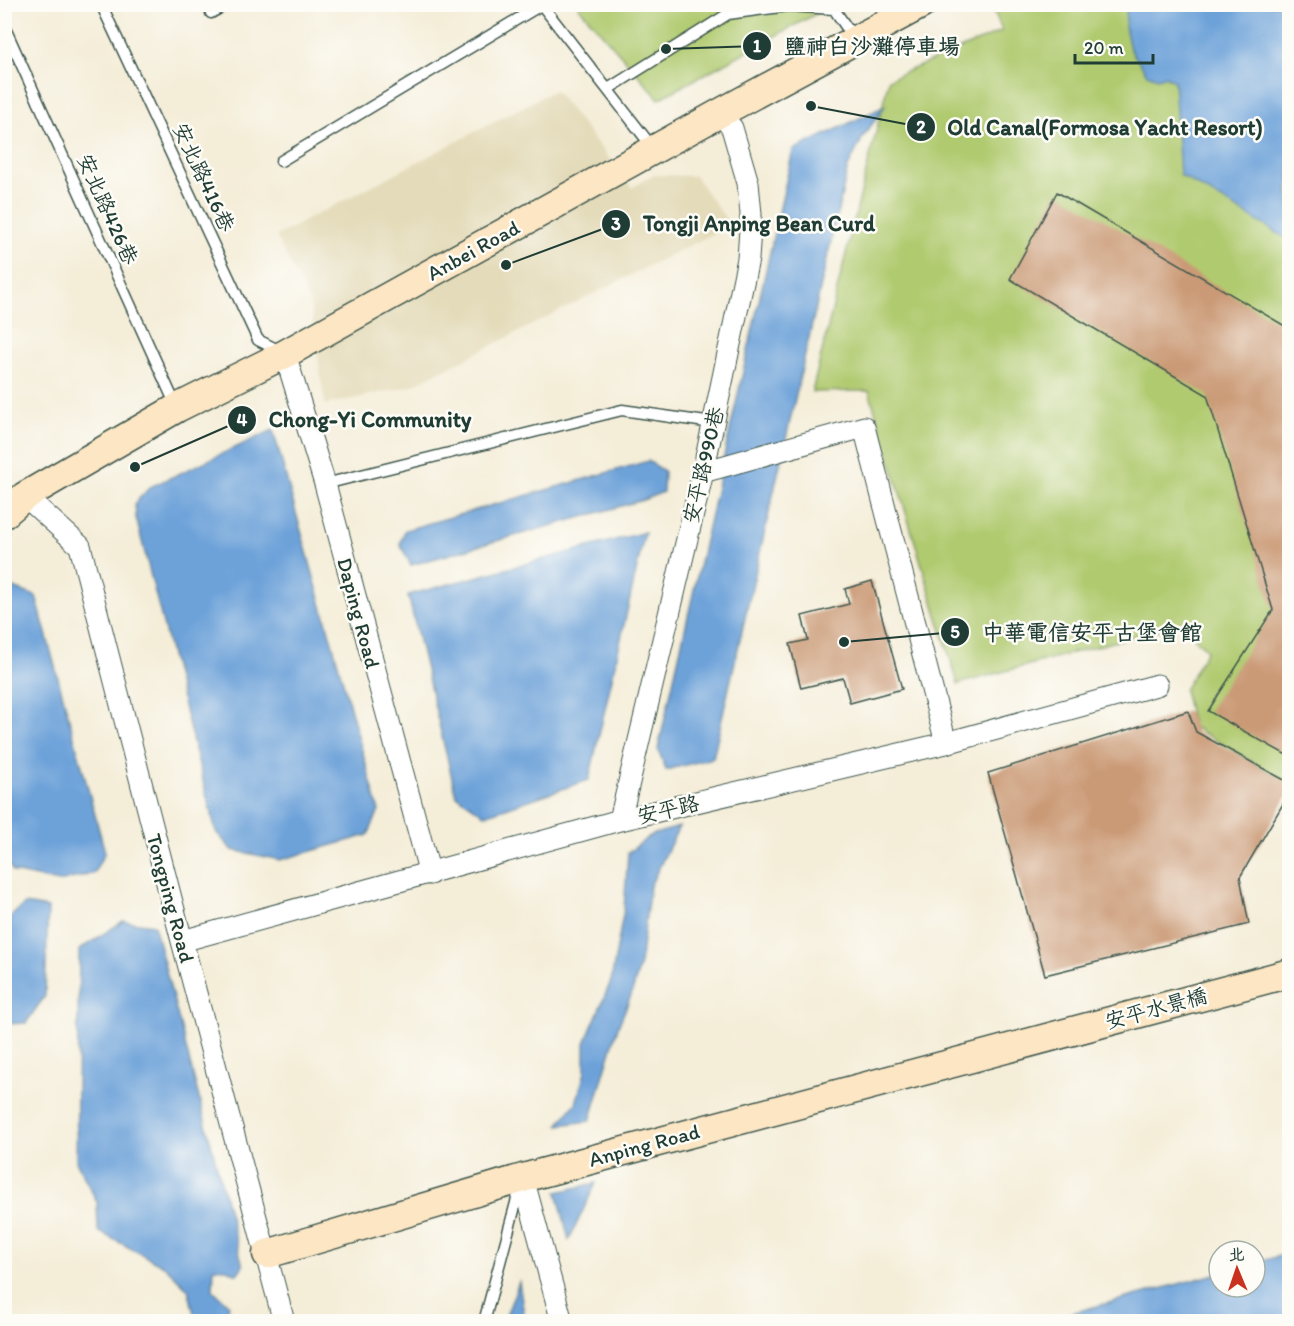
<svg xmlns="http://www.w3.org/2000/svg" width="1294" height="1326" font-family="Itim,'LXGW WenKai TC',sans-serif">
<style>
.built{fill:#e4dbba}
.green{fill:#b0ca70;stroke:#688452;stroke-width:1.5}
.water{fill:#6da2d9;stroke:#467086;stroke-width:1.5}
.building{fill:#ca9a76}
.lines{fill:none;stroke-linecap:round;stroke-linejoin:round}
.lane-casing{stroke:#3f574d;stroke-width:13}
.street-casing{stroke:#3f574d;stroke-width:23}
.secondary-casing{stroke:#3f574d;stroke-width:31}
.lane{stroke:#fff;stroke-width:10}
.street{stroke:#fff;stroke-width:21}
.secondary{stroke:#fce6c4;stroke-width:28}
.labels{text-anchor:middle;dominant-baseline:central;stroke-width:5;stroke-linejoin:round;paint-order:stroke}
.street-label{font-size:21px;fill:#1f3d34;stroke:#fdfcf7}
.leader{fill:none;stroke:#1f3d34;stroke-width:2}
.callout-dot{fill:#1f3d34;stroke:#fdfcf7;stroke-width:2}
.mark-label{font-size:18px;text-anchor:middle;font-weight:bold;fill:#fff}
.callout-label{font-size:22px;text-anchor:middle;font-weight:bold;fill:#1f3d34;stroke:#fdfcf7;stroke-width:5;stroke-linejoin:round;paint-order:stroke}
</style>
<rect width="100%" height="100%" fill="#fdfcf7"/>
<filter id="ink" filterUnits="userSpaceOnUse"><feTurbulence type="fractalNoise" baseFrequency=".0167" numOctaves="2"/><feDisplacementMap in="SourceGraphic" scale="12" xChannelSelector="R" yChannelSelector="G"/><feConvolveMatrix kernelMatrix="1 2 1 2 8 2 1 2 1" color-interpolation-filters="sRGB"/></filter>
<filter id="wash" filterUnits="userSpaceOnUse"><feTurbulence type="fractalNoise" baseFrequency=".008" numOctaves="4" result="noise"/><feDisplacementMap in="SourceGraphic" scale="24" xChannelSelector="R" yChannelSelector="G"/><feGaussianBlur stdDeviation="1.35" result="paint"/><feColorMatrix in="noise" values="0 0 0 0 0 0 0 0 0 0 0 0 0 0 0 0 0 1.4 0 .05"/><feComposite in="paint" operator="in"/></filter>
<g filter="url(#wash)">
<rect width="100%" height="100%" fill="#f4edd8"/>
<!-- built -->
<path class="built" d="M555 90 632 188 653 175 695 176 730 225 411 386 325 405 310 303 276 236Z"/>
<!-- green -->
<path class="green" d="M577 5H832L659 99Z
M992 5H1289V783L1193 727 1184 690 1207 650 1179 624 958 684 869 391 812 392 889 79 1002 31Z"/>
<!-- water -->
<path class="water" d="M1127 5H1289V240L1180 175 1174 81 1165 76 1157 78 1147 74 1130 49 1125 27Z
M885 106 863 137 848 167 713 758 666 770 658 749 793 150Z
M273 430 379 811 368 835 280 860 232 850 216 832 136 518 135 503 150 487Z
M648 461 664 471 663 492 643 500 411 565 400 544 405 530Z
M645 532 589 780 485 815 456 795 408 595Z
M8 586 36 596 105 852 94 873 59 882 13 872 5 858 4 587Z
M679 827 650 886 640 964 632 993 618 1027 590 1121 558 1125 576 1103 585 1072V1043L611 981 624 909 628 853 651 835Z
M25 904 48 908 45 996 26 1023 5 1024V921Z
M123 921 154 925 243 1266 237 1274 227 1269 214 1268 213 1290 229 1305 225 1321H196L188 1289 164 1266 98 1231 97 1202 76 1161 79 950Z
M596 1183 569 1240 557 1192Z
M1289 1253V1321H1042L1219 1273V1287H1255V1263Z
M519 1282 525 1321H504Z"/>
<g id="blocks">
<!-- building -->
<path class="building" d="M1057 192 1290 329V757L1208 711 1273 610 1207 395 1010 279Z
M872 581 902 689 850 703 843 678 801 688 790 644 808 640 802 616 849 604 845 589Z
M1188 711 1196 732 1290 783V792L1240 877 1249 924 1045 975 988 773Z"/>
</g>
</g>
<g filter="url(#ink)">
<use href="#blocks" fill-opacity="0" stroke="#3f574d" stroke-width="1.5"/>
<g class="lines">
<defs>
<path id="lane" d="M101 4 258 340 282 352
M541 4 653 148
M211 13 227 4
M4 26 177 408
M608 89 728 14 788 6 834 9 855 40
M281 161 541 5
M325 484 622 410 713 423
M484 1322 521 1184"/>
<path id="street" d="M285 354 325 484 430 874
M703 472 864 427 946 743
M25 496 80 546 182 941 284 1322
M620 820 703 472 748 259 751 214 748 183 732 128 720 113
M182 941 620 820 946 743 1157 685
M523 1178 562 1322"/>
<path id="secondary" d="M4 514 25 496 177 408 285 354 720 113 922 4
M267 1254 523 1178 1290 973"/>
</defs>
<!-- lane casing -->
<use href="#lane" class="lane-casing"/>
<!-- street casing -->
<use href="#street" class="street-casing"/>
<!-- secondary casing -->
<use href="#secondary" class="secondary-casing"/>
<!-- lane -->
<use href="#lane" class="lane"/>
<!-- street -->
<use href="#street" class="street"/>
<!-- secondary -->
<use href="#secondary" class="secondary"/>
</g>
</g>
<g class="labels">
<!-- street labels -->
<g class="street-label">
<text transform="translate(204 177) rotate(65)">安北路416巷</text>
<text transform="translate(108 209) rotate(66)">安北路426巷</text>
<text transform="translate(473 250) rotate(-29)">Anbei Road</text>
<text transform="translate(703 465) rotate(-77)">安平路990巷</text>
<text transform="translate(359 613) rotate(75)">Daping Road</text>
<text transform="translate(668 809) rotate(-13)">安平路</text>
<text transform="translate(171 898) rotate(75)">Tongping Road</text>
<text transform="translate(1156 1008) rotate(-15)">安平水景橋</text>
<text transform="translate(644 1145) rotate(-15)">Anping Road</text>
</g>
</g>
<!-- callouts -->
<path class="leader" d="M666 49L757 46M811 106L921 127M506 265L616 224M135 467L242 420M844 642L955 632"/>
<g class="callout-dot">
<circle cx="666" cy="49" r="6"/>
<circle cx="811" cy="106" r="6"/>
<circle cx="506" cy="265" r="6"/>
<circle cx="135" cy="467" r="6"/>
<circle cx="844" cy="642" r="6"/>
<circle cx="757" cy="46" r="15"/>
<circle cx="921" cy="127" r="15"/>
<circle cx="616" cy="224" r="15"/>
<circle cx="242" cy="420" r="15"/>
<circle cx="955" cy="632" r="15"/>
</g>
<g class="mark-label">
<text x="757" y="52">1</text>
<text x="921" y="133">2</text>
<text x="616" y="230">3</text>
<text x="242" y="426">4</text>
<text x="955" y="638">5</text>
</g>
<g class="callout-label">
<text x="872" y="54">鹽神白沙灘停車場</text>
<text x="1105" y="135">Old Canal(Formosa Yacht Resort)</text>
<text x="759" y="231">Tongji Anping Bean Curd</text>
<text x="370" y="427">Chong-Yi Community</text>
<text x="1092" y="640">中華電信安平古堡會館</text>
</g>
<!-- margin -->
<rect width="1294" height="1326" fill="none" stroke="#fdfcf7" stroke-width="24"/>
<!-- north arrow -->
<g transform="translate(1237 1269) rotate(358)"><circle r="28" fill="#fdfcf7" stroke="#a4b0a9" stroke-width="1.5"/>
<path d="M0-4.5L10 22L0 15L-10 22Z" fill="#c8321e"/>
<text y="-9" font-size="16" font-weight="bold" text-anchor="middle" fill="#1f3d34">北</text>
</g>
<!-- scale -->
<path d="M1075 54v9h78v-9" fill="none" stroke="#1f3d34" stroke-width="3"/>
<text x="1084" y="54" font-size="18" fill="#1f3d34" stroke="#fdfcf7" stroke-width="4.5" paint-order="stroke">20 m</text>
</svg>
